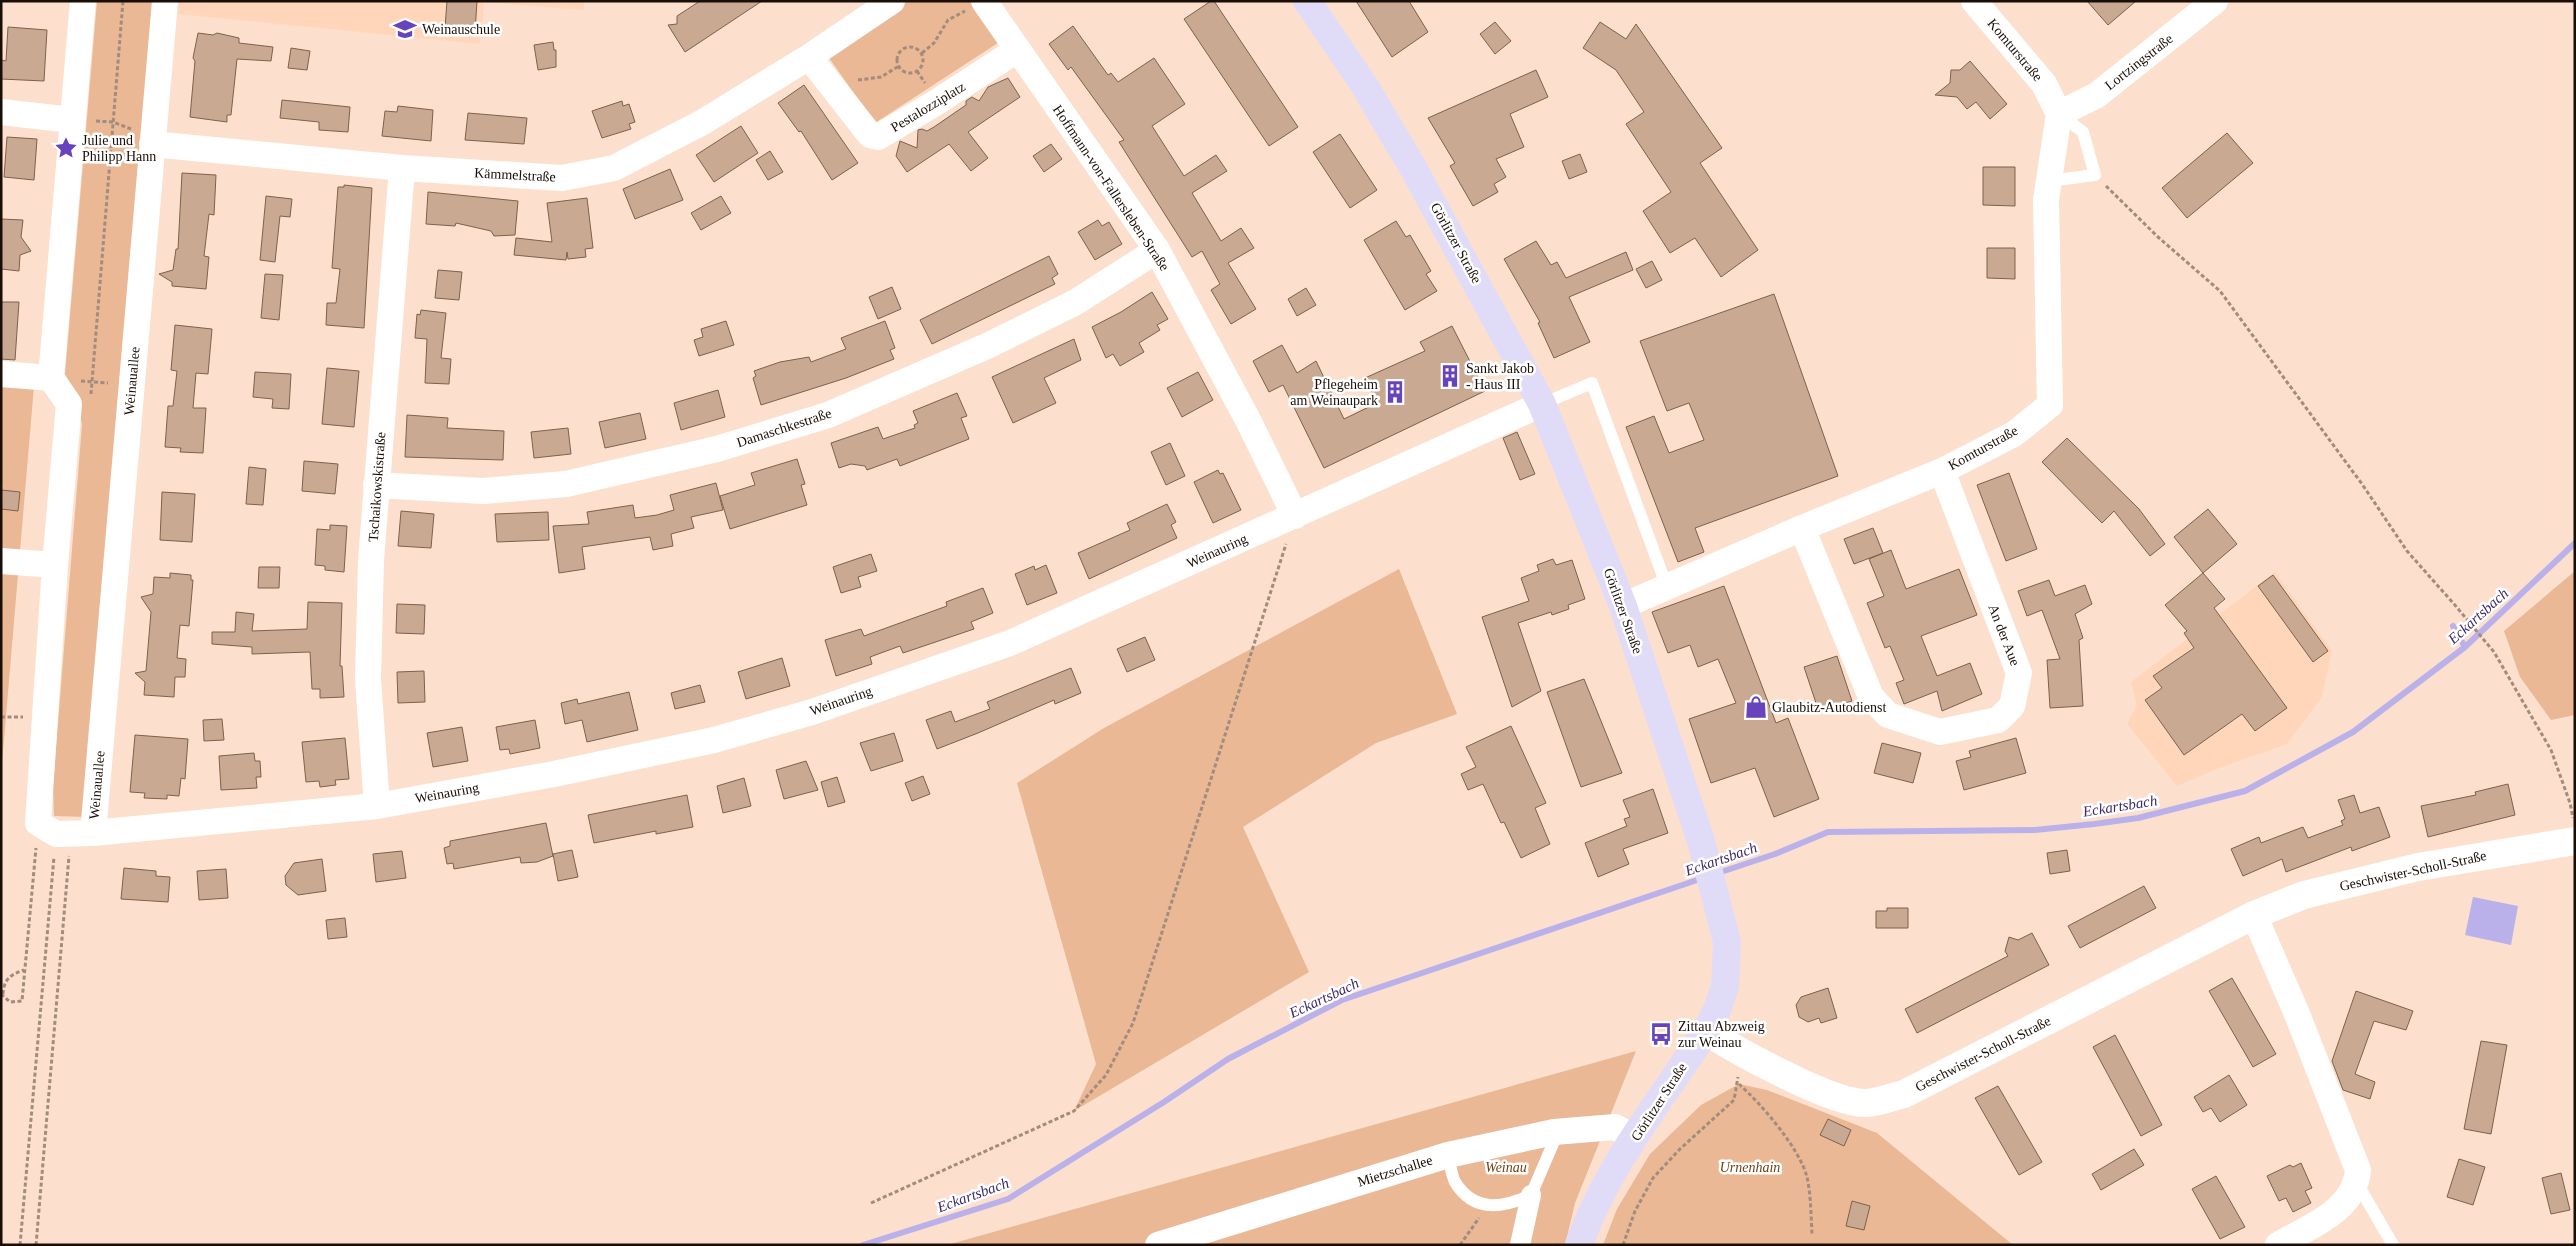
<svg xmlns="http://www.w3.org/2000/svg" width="2576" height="1246" font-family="Georgia,serif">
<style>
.built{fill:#ffd6ba}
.green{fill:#eab895}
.water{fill:#bab1ea}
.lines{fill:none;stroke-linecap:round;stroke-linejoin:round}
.stream{stroke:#bab1ea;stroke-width:6}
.building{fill:#c9a992;stroke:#7e614c}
.path{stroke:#a18c7d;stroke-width:3;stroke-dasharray:4 2.5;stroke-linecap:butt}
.service{stroke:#fff;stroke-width:12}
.pedestrian{stroke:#fff;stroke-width:20}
.minor{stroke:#fff;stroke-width:26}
.tertiary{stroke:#fff;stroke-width:28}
.primary{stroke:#e0dcf7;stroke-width:28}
.labels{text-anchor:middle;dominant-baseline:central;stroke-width:5;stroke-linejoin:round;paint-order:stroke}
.poi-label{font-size:14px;fill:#190e06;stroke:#fff;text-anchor:start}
.street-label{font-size:14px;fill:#190e06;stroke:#fff}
.park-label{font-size:14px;font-style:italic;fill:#724015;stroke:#fff}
.water-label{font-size:15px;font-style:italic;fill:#3b296b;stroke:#fff}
</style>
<rect width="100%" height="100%" fill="#fce0cd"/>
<!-- built -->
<path class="built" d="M179 1H584V10L484 2 480 44 178 14Z
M2275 572 2332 651 2322 697 2287 744 2219 768 2177 786 2127 724 2137 705 2131 682Z"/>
<!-- green -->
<path class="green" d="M97 1H157L87 817 54 816 53 785 82 425 77 396 65 374Z
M904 1H977L1004 39 875 123 827 55Z
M1 384 34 386 1 775Z
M1399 569 1457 714 1376 743 1243 827 1309 972 1074 1111 1096 1064 1017 783 1104 728Z
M2575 571V715L2551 720 2520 677 2504 631Z
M1636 1051 1575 1203 1565 1245H947Z
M1739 1084 1767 1090 1877 1133 2013 1245H1603L1617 1209 1650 1154 1701 1105Z"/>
<!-- water -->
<path class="water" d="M2473 897 2518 906 2511 945 2465 935Z"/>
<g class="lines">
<!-- stream -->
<path class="stream" d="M2453 626 2465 647
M1715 874 1775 854 1828 832 2035 830 2094 824 2138 818 2245 791 2353 732 2465 647 2575 543
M863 1245 1008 1199 1164 1102 1228 1059 1342 1000 1703 878"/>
</g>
<!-- building -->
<path class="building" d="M447 1H477L475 32 445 28Z
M700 1H762L685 52 668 25 677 24V16Z
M1211 1H1214L1298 127 1269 146 1184 19Z
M1356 1H1409L1428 32 1392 57Z
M2087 1H2136L2108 25Z
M1495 22 1511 41 1495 54 1480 34Z
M1600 22 1626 39 1636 24 1722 148 1700 163 1758 250 1721 277 1695 238 1670 253 1643 211 1671 192 1626 124 1644 112 1616 70 1583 48Z
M1073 26 1108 75 1111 73 1118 82 1154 58 1185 104 1152 126 1184 176 1216 155 1227 171 1192 193 1221 241 1241 228 1254 248 1228 263 1256 309 1231 324 1211 290 1220 284 1202 251 1192 257 1119 142 1124 140 1071 67 1068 70 1049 44Z
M8 27 47 30 44 81 1 79V60L6 61Z
M198 33 213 35 217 33 239 38V43L273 47 271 61 237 59 231 115H227V122L190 117 195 61 193 58Z
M553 42 554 50H556V67L538 70 534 45Z
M291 48 310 51 307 70 288 68Z
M1970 61 2007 104 1990 119 1976 102 1967 109 1957 97 1935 95 1950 83 1951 70H1960Z
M1536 70 1548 97 1510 114 1524 147 1496 159 1506 177 1494 184 1498 192 1473 206 1450 166 1455 163 1428 118Z
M1008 78 1020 97 968 132 988 158 971 171 949 144 907 172 896 156 900 141 917 148 918 130 922 129 927 131 934 127 966 105V101L972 97 979 101 988 87Z
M804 85 858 163 832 180 801 131 799 132 778 103Z
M282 100 350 107 348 132 319 130V122L280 118Z
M622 101 623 106 629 104 635 122 629 124 631 129 602 138 592 111Z
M398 106 433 110 431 141 382 136 385 111 397 112Z
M468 113 527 118 524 144 465 140Z
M741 126 758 153 714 182 696 155Z
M2227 133 2253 163 2187 218 2162 188Z
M1340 134 1377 190 1350 208 1313 152Z
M7 137 37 139 34 180 4 177Z
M1051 144 1062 159 1044 172 1033 156Z
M770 151 783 172 768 180 756 160Z
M1580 154 1587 172 1569 179 1562 161Z
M1983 167H2015V206L1983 205Z
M670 169 683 200 635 219 623 189Z
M182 173 216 175 214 215 209 214 204 256 209 257 206 289 172 286V282L159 274 173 270 176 249H178Z
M344 185 372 188 364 328 326 325 327 303H336L340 269 332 268 338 187H344Z
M428 192 518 201 515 235 494 236 491 231 456 223 455 226 426 224Z
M266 196 292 199 290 217 280 216 275 262 260 260Z
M721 196 731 213 701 230 691 213Z
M587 198 593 248 585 249 586 257 568 259 567 252 566 260 514 255 516 238 552 242 547 203Z
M1 219 23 220 21 237 31 251 20 255 19 271 1 269Z
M1098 220 1102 226 1109 222 1122 244 1095 260 1078 232Z
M1396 221 1406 237 1410 235 1431 271 1426 274 1437 291 1405 310 1364 240Z
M1536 241 1551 265 1557 262 1566 278 1626 252 1633 270 1569 297 1590 342 1554 358 1538 323 1540 322 1504 259Z
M1987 248H2015V279L1987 278Z
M1049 256 1058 274 1052 278 1055 284 932 344 920 320Z
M1652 261 1662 280 1646 288 1636 269Z
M438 270 462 272 459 300 435 298Z
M265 274 283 275 279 320 261 318Z
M892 287 901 309 878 319 869 297Z
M1306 288 1316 305 1297 316 1288 299Z
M1152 292 1168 319 1157 325 1160 330 1139 343 1144 352 1120 366 1113 354 1106 358 1092 327 1121 312Z
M1774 294 1838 476 1695 528 1704 552 1678 562 1626 427 1654 416 1669 453 1704 440 1689 403 1667 411 1640 341Z
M1 302H19L15 360 1 359Z
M421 310 446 313 441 358 451 359 449 384 425 383 427 339 415 338 417 314 420 315Z
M726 321 734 345 699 356 694 340 703 337 701 329Z
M885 321 895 348 890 350 894 359 846 378 761 405 753 378 756 376 754 371 780 362 809 357 811 362 846 349 841 338Z
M175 325 212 329 208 374 196 373 193 408H206L203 453 180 452 181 448 165 447 168 406H173L177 371 171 370Z
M1452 326 1485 391 1324 468 1283 385 1269 392 1253 361 1282 345 1297 373 1316 361 1344 419 1377 403 1365 378 1425 351 1420 342Z
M1074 339 1081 360 1044 378 1056 403 1013 423 992 377Z
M327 368 359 371 354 427 322 424Z
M255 372 291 374 289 409 272 408 273 399 253 397Z
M1198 372 1213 400 1182 417 1167 388Z
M718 390 725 417 681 430 674 403Z
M957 393 967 416 961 418 969 439 900 466 897 459 867 470 865 466 851 464 839 468 831 443 878 427 883 439 915 428 914 425 918 423 913 411Z
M640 413 646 439 605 448 599 422Z
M407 415 448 418 447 428 504 431 503 460 405 457Z
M568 428 571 454 534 458 531 432Z
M1517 432 1535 474 1520 480 1503 438Z
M2067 438 2139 509 2165 544 2150 556 2114 511 2102 523 2042 462Z
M1170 443 1185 476 1166 485 1151 452Z
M797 459 805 484 801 485 807 505 730 529 720 496 755 485 751 473Z
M304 461 338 464 335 494 302 491Z
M249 467 266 469 263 505 246 504Z
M1218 470 1220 474 1223 473 1241 510 1213 523 1194 482Z
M2009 473 2037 549 2006 561 1977 485Z
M716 483 723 510 691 517 694 528 671 534 673 546 653 550 650 537 582 547 585 569 559 573 553 526 589 524 587 512 633 505 635 518 657 515 674 510 670 495Z
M1 490 20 492 18 511 1 509Z
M162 492 195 494 192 542 160 540Z
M1167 504 1176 522 1171 525 1177 538 1089 579 1078 553 1130 530 1127 523Z
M2208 509 2237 544 2203 573 2174 537Z
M401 511 434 514 431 548 398 546Z
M548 512 549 540 497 542 495 514Z
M330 525 347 526 344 572 325 570V566L315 565 317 529 330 530Z
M1873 528 1883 553 1854 564 1844 539Z
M1891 550 1906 589 1959 569 1977 615 1921 636 1937 676 1970 663 1982 694 1942 711 1937 691 1904 704 1896 683 1904 680 1890 646 1885 648 1867 603 1884 596 1869 559Z
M871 554 877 571 858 577 861 587 841 593 833 567Z
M1553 559 1556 565 1572 560 1585 599 1568 605 1569 609 1552 615 1551 612 1518 623 1541 691 1512 707 1482 617 1529 601 1521 578 1539 571 1537 565Z
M1046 565 1057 593 1027 605 1015 574 1034 566 1035 570Z
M259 567H280L279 588H258Z
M170 573 191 575V580H193L189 626 180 625 177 658 186 659 185 677H175L174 697 144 695 145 682 135 673 146 671 151 612 141 597 153 594 154 577 170 578Z
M2203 573 2225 599 2214 608 2287 708 2255 731 2242 714 2184 755 2145 700 2162 688 2153 676 2194 648 2184 633 2187 631 2165 605Z
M2273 575 2328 651 2313 662 2258 586Z
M2049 580 2055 596 2085 585 2092 604 2075 614 2083 638 2079 640 2083 706 2050 708 2047 660 2060 659 2042 610 2027 616 2018 591Z
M1724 586 1776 723 1788 718 1819 799 1774 817 1755 768 1711 783 1689 719 1736 703 1718 659 1698 667 1690 645 1668 653 1652 612Z
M983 588 993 613 971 622 974 629 903 653 900 646 870 657 872 664 836 676 825 640 861 629 864 636 947 606 946 602Z
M308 602 342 603 340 666H342L344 697 320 698V689H312L310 652 252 654V647L212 644V632H235L236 612 254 614 252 631 307 629Z
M397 604 425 605 424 634 396 633Z
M1145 637 1155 660 1127 672 1117 649Z
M1837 656 1852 701 1819 712 1804 667Z
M782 658 790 686 746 699 738 672Z
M1071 668 1081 693 1055 704 1054 700 978 733 937 749 926 720 951 711 955 722 990 709 987 702Z
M424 671 425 702 398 703 397 672Z
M1584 679 1622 773 1581 787 1547 692Z
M700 685 705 702 675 709 671 693Z
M629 692 638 730 587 742 582 720 565 724 561 703 577 699 578 704Z
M222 719 224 740 204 741 203 720Z
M535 720 540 748 510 754 509 749 500 750 496 727Z
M1511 726 1546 803 1535 808 1550 844 1521 858 1504 822 1501 823 1483 784 1468 790 1461 774 1476 767 1466 747Z
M462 727 468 761 433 767 427 733Z
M894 733 903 761 871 771 860 743Z
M135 735 188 739 185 779 181 778 179 796 167 795V799L144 798 145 793 130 792Z
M345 738 349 779 335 780 336 785 320 787 319 781 306 782 302 742Z
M2016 738 2026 773 1964 790 1956 761 1971 757 1969 751Z
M1882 743 1921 753 1913 783 1874 773Z
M254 753 255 761H260L261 777H256L257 788 221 790 219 756Z
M806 761 818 790 784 799 776 770Z
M923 776 930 794 912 801 905 783Z
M837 777 845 802 828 807 821 782Z
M744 778 751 806 723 813 717 786Z
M2508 784 2515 815 2428 837 2421 806 2476 795 2475 792Z
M1653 789 1668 833 1623 849 1629 864 1598 877 1585 843 1627 826 1624 819 1630 817 1623 800Z
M687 795 693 827 656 834V831L594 843 588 815Z
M2354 795 2360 813 2379 807 2390 837 2352 851 2351 847 2286 872 2282 859 2243 876 2231 849 2259 837 2261 843 2303 827 2308 838 2343 825 2341 821 2345 819 2338 800Z
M546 823 553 856 537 862 521 863 520 857 454 869 453 863 447 864 444 848 450 846V841Z
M572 850 578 877 558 881 553 854Z
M2067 850 2070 871 2050 874 2047 853Z
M402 851 406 878 376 882 373 854Z
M322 859 326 891 298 895 286 885 285 876 294 863Z
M124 868 156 871V876L170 877 168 902 121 899Z
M226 869 228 898 199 900 197 871Z
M2144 886 2156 908 2080 948 2068 926Z
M1887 908H1908V928H1876V911H1887Z
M345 918 347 937 328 939 326 920Z
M2032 933 2049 965 1917 1033 1905 1009 2008 956 2005 951 2009 937 2018 940Z
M2232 978 2276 1054 2253 1067 2209 991Z
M1828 988 1837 1018 1821 1023 1819 1018 1808 1022 1799 1017 1796 1005 1801 997Z
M2356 991 2413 1011 2406 1030 2374 1021 2355 1074 2375 1082 2370 1099 2343 1090 2332 1061Z
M2115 1035 2162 1125 2141 1136 2093 1047Z
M2481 1041 2507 1045 2491 1134 2464 1129Z
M2229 1075 2247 1105 2220 1122 2211 1108 2203 1112 2194 1097Z
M1998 1086 2042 1162 2019 1175 1975 1098Z
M1828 1119 1851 1130 1844 1146 1820 1135Z
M2134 1149 2144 1165 2101 1190 2092 1174Z
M2459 1159 2485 1167 2473 1205 2447 1197Z
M2301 1163 2312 1188 2305 1191 2311 1203 2293 1212 2286 1198 2279 1201 2267 1176 2290 1165 2293 1167Z
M2561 1173 2570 1210 2551 1214 2542 1178Z
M2216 1176 2245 1227 2220 1239 2192 1189Z
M1852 1201 1870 1206 1864 1230 1846 1226Z"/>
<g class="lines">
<!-- path -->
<path class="path" d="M897 60a13 13 0 1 1 26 0a13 13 0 1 1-26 0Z
M922 53 934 43 948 20 965 11
M917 71 925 83
M858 80 881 77 899 66
M96 121 113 122 131 129
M2106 186 2158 237 2220 291 2362 484 2407 551 2454 604 2494 652 2551 750 2570 803 2573 818
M81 381 108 383
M91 394 123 1
M1 717H23
M1 994 10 1002 22 1001 36 848
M3 994C4 979 10 975 24 970
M1739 1084C1761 1104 1799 1147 1807 1177 1811 1195 1811 1217 1812 1235
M871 1203 1074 1111 1106 1075 1133 1023 1286 544
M20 1245 54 857
M36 1245 69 856
M1460 1245 1479 1218
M1623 1245 1635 1211 1653 1178 1680 1149 1734 1100 1738 1077"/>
<!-- service -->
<path class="service" d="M2049 181 2095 175 2083 132 2059 114
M1542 404 1592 383 1667 587
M1448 1155C1450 1163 1451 1174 1455 1182 1474 1213 1503 1208 1531 1195L1555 1139 1554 1132
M2357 1183 2393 1245"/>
<!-- pedestrian -->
<path class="pedestrian" d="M1520 1245 1531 1195"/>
<!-- minor -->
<path class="minor" d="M83 1 51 378 69 404 55 565 38 823 56 834 93 833 377 806 554 774 714 740 812 712 1010 643 1542 404
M984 1 1157 250 1249 422 1295 516
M809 57 870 135 878 137 937 102 1017 50
M1 112 72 120
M2059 114 2097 95 2215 1
M152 144 402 168 562 178 614 168 703 122 809 57 892 1
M1 374 51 378
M376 485 483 491 566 484 717 449 828 415 987 346 1076 302 1157 250
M1802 528 1871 697 1888 715 1940 732 1998 720 2012 706 2019 673 1942 471
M1 561 55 565
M1623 606 1802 528 1942 471 2014 434 2050 405 2046 200 2059 114 2044 84 1974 1
M377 806 368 679 371 560 402 168
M93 833 165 1
M2254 915 2297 1014 2358 1170C2355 1211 2308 1227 2278 1245
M1158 1245 1448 1155 1554 1132 1615 1127 1635 1138"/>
<!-- tertiary -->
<path class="tertiary" d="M1706 1031C1735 1050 1834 1105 1867 1103 1879 1102 1892 1097 1904 1094L2254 915 2304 895 2418 867 2575 841"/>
<!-- primary -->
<path class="primary" d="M1307 1 1364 85 1412 166 1542 404 1623 606 1701 841 1727 942 1725 986 1717 1010 1706 1031C1661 1100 1606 1167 1579 1245"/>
</g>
<!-- icons -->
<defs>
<symbol id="school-bare" viewBox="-9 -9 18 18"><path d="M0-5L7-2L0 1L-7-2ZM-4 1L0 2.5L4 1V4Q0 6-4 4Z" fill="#6744bc" stroke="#fff" stroke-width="2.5" paint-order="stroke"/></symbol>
<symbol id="sight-bare" viewBox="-9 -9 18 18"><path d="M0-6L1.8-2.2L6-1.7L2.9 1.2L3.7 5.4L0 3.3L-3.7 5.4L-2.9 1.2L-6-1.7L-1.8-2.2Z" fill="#6744bc" stroke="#fff" stroke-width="2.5" paint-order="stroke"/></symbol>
<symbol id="building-bare" viewBox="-9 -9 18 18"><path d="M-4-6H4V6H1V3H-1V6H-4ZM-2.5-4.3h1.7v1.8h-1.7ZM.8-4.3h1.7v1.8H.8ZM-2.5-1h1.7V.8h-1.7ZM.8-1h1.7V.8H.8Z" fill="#6744bc" stroke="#fff" stroke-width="2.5" paint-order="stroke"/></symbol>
<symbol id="shop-bare" viewBox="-9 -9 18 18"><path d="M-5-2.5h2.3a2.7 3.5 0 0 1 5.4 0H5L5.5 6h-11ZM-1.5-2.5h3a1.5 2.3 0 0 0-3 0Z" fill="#6744bc" stroke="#fff" stroke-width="2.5" paint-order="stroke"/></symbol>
<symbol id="bus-bare" viewBox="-9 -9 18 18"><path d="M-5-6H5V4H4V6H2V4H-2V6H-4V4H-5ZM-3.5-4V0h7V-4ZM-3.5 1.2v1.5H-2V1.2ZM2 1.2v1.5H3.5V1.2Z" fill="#6744bc" stroke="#fff" stroke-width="2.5" paint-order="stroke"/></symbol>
</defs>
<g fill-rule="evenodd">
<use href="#school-bare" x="389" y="13" width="32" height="32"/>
<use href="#sight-bare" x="50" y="132" width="32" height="32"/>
<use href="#building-bare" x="1434" y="360" width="32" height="32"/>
<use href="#building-bare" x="1379" y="376" width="32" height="32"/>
<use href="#shop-bare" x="1740" y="691" width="32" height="32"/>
<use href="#bus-bare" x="1645" y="1018" width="32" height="32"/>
</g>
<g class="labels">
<!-- poi labels -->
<g class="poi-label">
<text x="422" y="29">Weinauschule</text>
<text x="82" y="140">Julie und<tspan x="82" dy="16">Philipp Hann</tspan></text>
<text x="1466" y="368">Sankt Jakob<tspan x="1466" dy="16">- Haus III</tspan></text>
<text x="1378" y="384" text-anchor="end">Pflegeheim<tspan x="1378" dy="16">am Weinaupark</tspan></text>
<text x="1772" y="707">Glaubitz-Autodienst</text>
<text x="1678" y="1026">Zittau Abzweig<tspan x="1678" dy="16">zur Weinau</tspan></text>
</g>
<!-- street labels -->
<g class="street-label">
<text transform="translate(2015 50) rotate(50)">Komturstraße</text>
<text transform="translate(2139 62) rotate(-38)">Lortzingstraße</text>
<text transform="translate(928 107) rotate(-31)">Pestalozziplatz</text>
<text transform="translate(515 175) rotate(3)">Kämmelstraße</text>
<text transform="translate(1111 188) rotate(56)">Hoffmann-von-Fallersleben-Straße</text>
<text transform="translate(1456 243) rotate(61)">Görlitzer Straße</text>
<text transform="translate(132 381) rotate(-85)">Weinauallee</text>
<text transform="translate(784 428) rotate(-18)">Damaschkestraße</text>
<text transform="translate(1983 448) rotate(-29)">Komturstraße</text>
<text transform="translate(377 487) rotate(-86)">Tschaikowskistraße</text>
<text transform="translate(1217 551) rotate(-24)">Weinauring</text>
<text transform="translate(1623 611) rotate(70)">Görlitzer Straße</text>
<text transform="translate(2004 635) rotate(69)">An der Aue</text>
<text transform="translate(841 701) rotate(-19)">Weinauring</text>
<text transform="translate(97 785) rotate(-85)">Weinauallee</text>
<text transform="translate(447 793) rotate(-10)">Weinauring</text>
<text transform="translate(2413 871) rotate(-12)">Geschwister-Scholl-Straße</text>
<text transform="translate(1983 1054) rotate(-27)">Geschwister-Scholl-Straße</text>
<text transform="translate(1659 1102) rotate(-57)">Görlitzer Straße</text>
<text transform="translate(1395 1171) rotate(-17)">Mietzschallee</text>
</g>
<!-- park labels -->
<g class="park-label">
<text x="1506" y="1167">Weinau</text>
<text x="1750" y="1167">Urnenhain</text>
</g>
<!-- water labels -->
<g class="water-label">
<text transform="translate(2478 616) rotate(-42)">Eckartsbach</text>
<text transform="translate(2120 806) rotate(-9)">Eckartsbach</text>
<text transform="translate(1721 859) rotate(-19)">Eckartsbach</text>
<text transform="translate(1324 998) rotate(-25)">Eckartsbach</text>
<text transform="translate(973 1195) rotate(-20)">Eckartsbach</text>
</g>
</g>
<!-- border -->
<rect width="2576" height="1246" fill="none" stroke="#190e06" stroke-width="5"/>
</svg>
